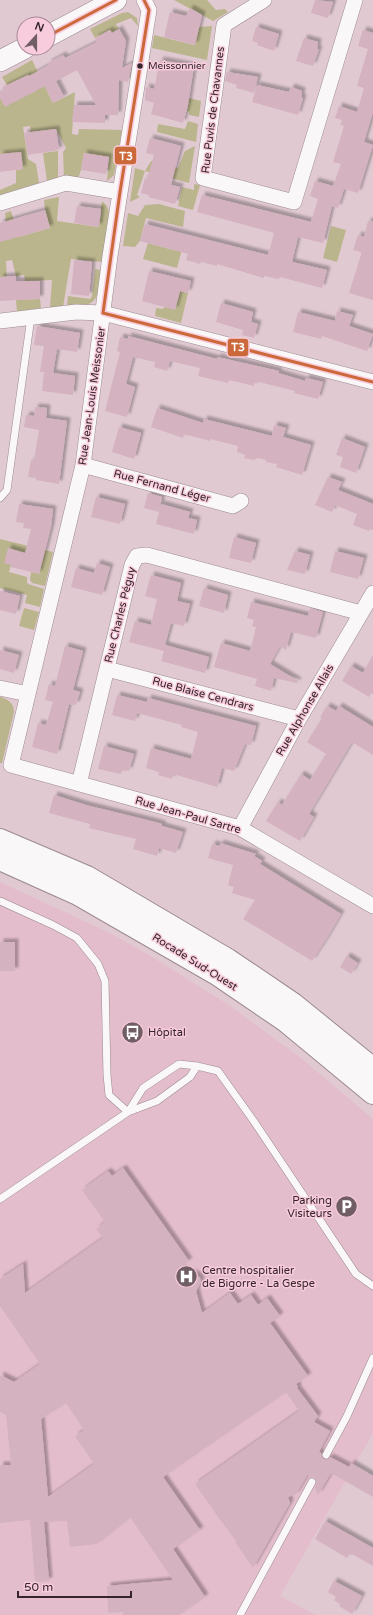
<svg xmlns="http://www.w3.org/2000/svg" width="373" height="1615" font-family="'Varela Round',sans-serif">
<style>
.built{fill:#e4bdcc}
.green{fill:#bab58c}
.building{fill:#d4b2c0;fill-rule:evenodd;filter:url(#shadow)}
.lines{fill:none;stroke-linecap:round;stroke-linejoin:round}
.service-casing{stroke:#9b8a91;stroke-width:8}
.minor-casing{stroke:#9b8a91;stroke-width:16}
.secondary-casing{stroke:#9b8a91;stroke-width:22}
.primary-casing{stroke:#9b8a91;stroke-width:24}
.service{stroke:#faf7f8;stroke-width:7}
.minor{stroke:#faf7f8;stroke-width:15}
.secondary{stroke:#faf7f8;stroke-width:21}
.primary{stroke:#faf7f8;stroke-width:22}
.bus-1-casing{stroke:#f8ccdc;stroke-width:6}
.bus-1{stroke:#cc693b;stroke-width:3}
.bus-dot{fill:#35252b;stroke:#f8ccdc;stroke-width:1.5}
.labels{text-anchor:middle;dominant-baseline:central;stroke-width:3;stroke-linejoin:round;paint-order:stroke}
.bus-label{font-size:10px;fill:#35252b;stroke:#f8ccdc;text-anchor:start}
.street-label{font-size:11px;fill:#35252b;stroke:#f8ccdc}
.poi-label{font-size:11px;fill:#35252b;stroke:#f8ccdc;text-anchor:start}
.line-badge{stroke:#f8ccdc;stroke-width:1.5}
.badge-label{font-size:11px;text-anchor:middle;font-weight:bold;fill:#fff}
</style>
<defs>
<filter id="shadow"><feDropShadow dx="3.5" dy="-3.5" stdDeviation="1" flood-color="#0004"/></filter>
</defs>
<rect width="100%" height="100%" fill="#e1c9d2"/>
<!-- built -->
<path class="built" d="M0 882 108 932 149 955 229 1005 301 1058 373 1119V1433L280 1596 316 1615H0Z"/>
<!-- green -->
<path class="green" d="M174 0H207L216 10 225 9 228 12 213 21Z
M128 12 137 18 138 26 131 18 116 24 119 29 112 33 110 30 95 38 90 29 122 13Z
M212 26 207 60 152 48 154 35 194 45 199 27Z
M32 60 53 103 75 92 72 134 78 135 79 129 122 130 114 175 107 181 109 157 84 153 81 170 78 179 64 178 63 152 66 148 56 129 31 132 30 126 23 127 28 159 36 164 39 183 0 195V190L16 183V170L23 169 0 154V98L5 106 36 91 28 75 7 85 2 77Z
M158 90 201 101 199 117 189 115V112L187 111 188 105Z
M188 121 198 124 196 142 157 132 158 124 185 129Z
M195 146 189 183 145 171 137 195 140 197 130 202 135 168 145 171 151 161 178 168 185 151Z
M58 151V179L47 181 43 153Z
M194 184 200 185 193 210 178 206 182 187 194 190Z
M59 197 57 221 98 227 102 201 107 206 109 212 102 262 71 259 63 307H50L52 280 25 281 24 275 16 276 12 260 6 261 7 282 0 285V223L6 222 5 213 11 211 19 237 50 228 45 210 44 200Z
M159 204 185 211 183 227 146 218 140 241 135 247 123 246 128 213 138 216 145 205Z
M331 226 346 230 337 262 323 258Z
M185 238 177 268 143 259 148 243 173 250Z
M95 269 101 270C97 299 100 307 67 306L68 296 90 299 92 296Z
M180 291 188 293 181 323 155 316 156 308 163 309 164 307 175 309Z
M40 299 41 308 17 312 16 300Z
M0 539 53 552 45 586 32 583 30 580 31 572 39 574 43 557 8 549 11 565 9 572 27 577V582L28 584 44 589 40 607 25 603 27 595 0 588Z
M24 608 39 612 34 630 19 626Z
M0 697C8 699 14 703 14 712L2 763H0Z"/>
<!-- building -->
<path class="building" d="M315 0 333 2 328 18 311 13Z
M190 8 202 15 195 45 164 37 170 12 186 16Z
M256 27 279 34 274 51 257 45 258 43 252 41Z
M119 29 126 41 122 68 132 63 128 82 119 80 118 115H105V123L72 122 74 105H96L77 70 56 81 64 97 53 103 45 86 5 107 0 98V91L4 89 3 87 28 75 29 76 49 65 48 63 50 62 63 55 65 58 97 42 95 38 110 30 112 33Z
M363 30 373 33V112L364 142 373 145 358 193 344 189 338 208 332 206 323 243 298 237 292 262 327 270 322 288 280 277 279 279 264 276V278L217 264V266L201 262 200 264 186 260 188 254 140 241 145 224 268 255 274 233 197 212 202 195 311 222 318 199 310 196 315 181 333 186 341 164 333 162 344 126 340 125 342 120 335 118 339 106 357 112 364 88 357 86 368 49 358 46Z
M304 38 318 42 317 49H319L313 66 296 61Z
M160 60 194 66 188 105 183 123 151 114 154 103 145 100 146 87 154 89Z
M227 72 258 77 254 93 236 88 237 85 225 81Z
M257 85 289 92 291 87 302 91 301 97 303 98 298 115 252 102Z
M56 129 59 150 28 155 24 133Z
M150 138 181 146 171 185 180 187 175 204 148 197 149 195 141 193 145 178 147 179 154 155 146 153Z
M21 152 23 169 0 172V154Z
M84 153 109 157 106 174 81 170Z
M77 206 101 209 99 227 74 223Z
M45 210 50 228 0 242V223Z
M368 221H373V300L349 293 361 255V252L353 250 358 235 364 237Z
M74 260 92 262 89 296 71 294Z
M149 271 191 281 188 293 180 291 175 310 142 301Z
M16 276V281H40V299L0 301V277Z
M221 303 253 312 251 322 258 324 254 338 242 335 243 330 216 322Z
M337 311 353 315 349 326 373 334 367 351 322 336 321 339 293 332 298 312 335 321Z
M37 326 80 333 77 352 57 349 53 373 75 376 73 395 42 391 44 372H40L44 346 34 345Z
M128 336 217 359V357L279 371 278 373 305 381 306 378 323 382 318 399 294 393 295 391 255 381 254 386 229 380 228 383 198 376 200 368 170 361 167 371 154 367 155 362 133 357 126 384 135 387 127 417 105 411 120 352 117 351 120 337 128 339Z
M35 407 47 408 46 418 67 421 59 484 36 480V478L28 477 31 460 34 461 39 430 24 427 26 415 34 416Z
M157 408 203 423 204 419 272 436 274 425 286 428 283 437 311 445 302 475 276 467 278 463 276 464 266 462V460L258 458 254 460 244 458 245 455 237 452 238 446 210 439V441L184 434 183 438 151 427Z
M119 427 141 433 134 459 112 452Z
M342 438 365 447 356 473 340 467 343 457 336 455Z
M328 477 342 482 338 490 373 504V530L370 529 369 531 353 525 357 514 335 505 332 512 315 505Z
M148 493 162 497 159 512 144 508Z
M96 497 125 504 120 524 91 517Z
M19 504 53 509 51 527 39 574 11 567V565L4 563 8 548 25 553 31 529 23 528 24 523 16 522Z
M161 504 190 512 188 518 197 520 194 534 156 524Z
M234 537 256 543 251 563 229 558Z
M295 551 310 555 305 574 287 570Z
M335 551 364 558 358 579 330 572Z
M97 563 110 567 102 595 71 587 76 568 94 573Z
M151 575 181 583 177 601 190 604 184 626 171 623 165 645 209 657 205 673 161 661 164 651 129 642 135 621 151 625 157 599 145 596Z
M204 588 228 595 224 613 199 606Z
M0 591 20 596 16 614 0 610Z
M251 602 308 616 310 608 323 612 316 638 291 632 286 650 280 646 270 664 298 681 297 683 274 678 271 691 255 686 257 679 214 667 221 643 250 651 256 627 252 626 254 620 247 618Z
M65 646 83 651 73 690 80 692 76 705 69 704 57 754 32 747 38 723 46 725 53 702 45 700 49 684 55 686Z
M0 650 19 655 14 673 0 669Z
M373 655V690L369 697 342 681 351 666 363 673Z
M117 695 147 702 148 698 256 726 251 745 245 744 234 771 222 768 217 787 173 774 172 779 158 775 159 772 146 768 151 748 191 759 198 732 181 727 182 725 137 713 135 721 112 715Z
M327 706 336 711 339 706 373 727V755L352 742 309 814 314 817 300 841 266 821 278 802 282 805 301 774 310 780 326 754 307 742 322 718 320 717Z
M104 746 134 754 129 771 122 770 121 774 98 769Z
M54 795 86 805 151 821 162 824V826L183 832 176 853 159 848 157 856 133 849 136 839 89 828 90 824 49 813Z
M220 843 256 854 254 856 262 861 260 864 341 914 327 938 312 961 243 919 255 900 232 893 234 887 228 885 233 865 208 858 212 844 220 846Z
M0 942H15V971H0Z
M347 956 358 963 351 974 340 967Z
M123 1168 189 1261 179 1268 197 1275 200 1278 201 1282 196 1291 202 1313 230 1293 238 1304 251 1295 258 1305 267 1298 280 1316 270 1323 308 1376 296 1384 298 1387 297 1388 318 1416 314 1422 330 1431 319 1452 321 1453 322 1457 326 1460 330 1457 349 1467 351 1463 373 1476V1497L331 1473 318 1495 315 1488 316 1480 314 1477 310 1478 308 1474 296 1494 288 1497 290 1503 253 1568 235 1542 236 1541 218 1517 195 1484 299 1411 286 1392 163 1477 200 1530 173 1549 205 1597 179 1615H123V1612L108 1613 107 1586 173 1580 130 1517 97 1544 70 1547 67 1521 44 1522 49 1581 35 1582 30 1520 0 1523V1465H11L6 1415 0 1412V1375L14 1382 40 1364 0 1306V1279L23 1264 25 1293 103 1238 96 1229 105 1222 82 1190 108 1171 112 1176ZM66 1403 84 1430 75 1436 94 1464 48 1497 41 1419Z
M325 1521 373 1548V1566L350 1553 347 1558 315 1539Z
M334 1581 362 1596 352 1614 339 1606 340 1604 334 1600 336 1597 328 1592Z"/>
<g class="lines">
<defs>
<path id="service" d="M0 498 7 490 31 317
M0 901 53 925 77 938 98 964 105 981 107 1075 109 1095 128 1112
M128 1112 143 1088 179 1064 197 1066 218 1071 253 1120 356 1274 373 1286
M0 1199 128 1112 157 1101 190 1077 197 1066
M326 1455 347 1416 373 1358
M240 1615 312 1482"/>
<path id="minor" d="M144 0 149 10 110 256 83 465 11 765 240 828 373 906
M264 0 224 25 203 178 294 202 355 0
M0 203 66 183 120 192
M0 321 76 312 103 313 373 382
M83 465 233 506 241 501
M107 669 299 719
M0 688 28 694
M79 784 132 565 137 556 147 555 361 613
M240 828 299 719 373 593"/>
<path id="secondary" d="M48 36 116 0
M0 61 25 48"/>
<path id="primary" d="M0 840 87 877 228 960 293 1004 373 1069
M0 859 78 894 217 974 286 1021 373 1093"/>
</defs>
<!-- service casing -->
<use href="#service" class="service-casing"/>
<!-- minor casing -->
<use href="#minor" class="minor-casing"/>
<!-- secondary casing -->
<use href="#secondary" class="secondary-casing"/>
<!-- primary casing -->
<use href="#primary" class="primary-casing"/>
<!-- service -->
<use href="#service" class="service"/>
<!-- minor -->
<use href="#minor" class="minor"/>
<!-- secondary -->
<use href="#secondary" class="secondary"/>
<!-- primary -->
<use href="#primary" class="primary"/>
<defs>
<path id="bus-1" d="M48 36 116 0
M103 313 120 192 149 10 144 0
M103 313 373 382"/>
</defs>
<!-- bus-1 casing -->
<use href="#bus-1" class="bus-1-casing"/>
<!-- bus-1 -->
<use href="#bus-1" class="bus-1"/>
</g>
<!-- icons -->
<defs>
<symbol id="bus-disc" viewBox="-11 -11 22 22"><circle r="9.5" fill="#715e65" stroke="#f8ccdc"/><path d="M-5-6H5V4H4V6H2V4H-2V6H-4V4H-5ZM-3.5-4V0h7V-4ZM-3.5 1.2v1.5H-2V1.2ZM2 1.2v1.5H3.5V1.2Z" fill="#fff"/></symbol>
<symbol id="parking-disc" viewBox="-11 -11 22 22"><circle r="9.5" fill="#715e65" stroke="#f8ccdc"/><path d="M-3.5-5.5H1a3.5 3.5 0 0 1 0 7H-1V5.5H-3.5ZM-1-3.4V-.6H.8a1.4 1.4 0 0 0 0-2.8Z" fill="#fff"/></symbol>
<symbol id="hospital-disc" viewBox="-11 -11 22 22"><circle r="9.5" fill="#715e65" stroke="#f8ccdc"/><path d="M-5-5h3v3.5h4V-5h3V5h-3V1.5h-4V5h-3Z" fill="#fff"/></symbol>
</defs>
<g fill-rule="evenodd">
<use href="#bus-disc" x="120" y="1020" width="25" height="25"/>
<use href="#parking-disc" x="334" y="1194" width="25" height="25"/>
<use href="#hospital-disc" x="174" y="1264" width="25" height="25"/>
</g>
<!-- markers -->
<circle class="bus-dot" cx="140" cy="66" r="3.5"/>
<g class="labels">
<!-- bus labels -->
<g class="bus-label">
<text x="148" y="66">Meissonnier</text>
</g>
<!-- street labels -->
<g class="street-label">
<text transform="translate(213 110) rotate(-83)">Rue Puvis de Chavannes</text>
<text transform="translate(92 396) rotate(-82)">Rue Jean-Louis Meissonier</text>
<text transform="translate(162 486) rotate(15)">Rue Fernand Léger</text>
<text transform="translate(120 615) rotate(-76)">Rue Charles Péguy</text>
<text transform="translate(203 694) rotate(15)">Rue Blaise Cendrars</text>
<text transform="translate(305 710) rotate(-60)">Rue Alphonse Allais</text>
<text transform="translate(188 815) rotate(16)">Rue Jean-Paul Sartre</text>
<text transform="translate(195 962) rotate(32)">Rocade Sud-Ouest</text>
</g>
<!-- poi labels -->
<g class="poi-label">
<text x="148" y="1032">Hôpital</text>
<text x="332" y="1200" text-anchor="end">Parking<tspan x="332" dy="13">Visiteurs</tspan></text>
<text x="202" y="1270">Centre hospitalier<tspan x="202" dy="13">de Bigorre - La Gespe</tspan></text>
</g>
</g>
<g class="line-badge">
<rect x="114" y="146" width="23" height="19" rx="4" fill="#cc693b"/>
<rect x="227" y="338" width="22" height="19" rx="4" fill="#cc693b"/>
</g>
<g class="badge-label">
<text x="126" y="160">T3</text>
<text x="238" y="351">T3</text>
</g>
<!-- north arrow -->
<g transform="translate(36 36) rotate(21)"><circle r="19" fill="#f8ccdc" stroke="#aa8995"/>
<path d="M0-3L7 15L0 10L-7 15Z" fill="#715e65"/>
<text y="-6" font-size="11" font-weight="bold" text-anchor="middle" fill="#35252b">N</text>
</g>
<!-- scale -->
<path d="M18 1591v6h113v-6" fill="none" stroke="#35252b" stroke-width="2"/>
<text x="24" y="1591" font-size="12" fill="#35252b" stroke="#f8ccdc" stroke-width="3" paint-order="stroke">50 m</text>
</svg>
